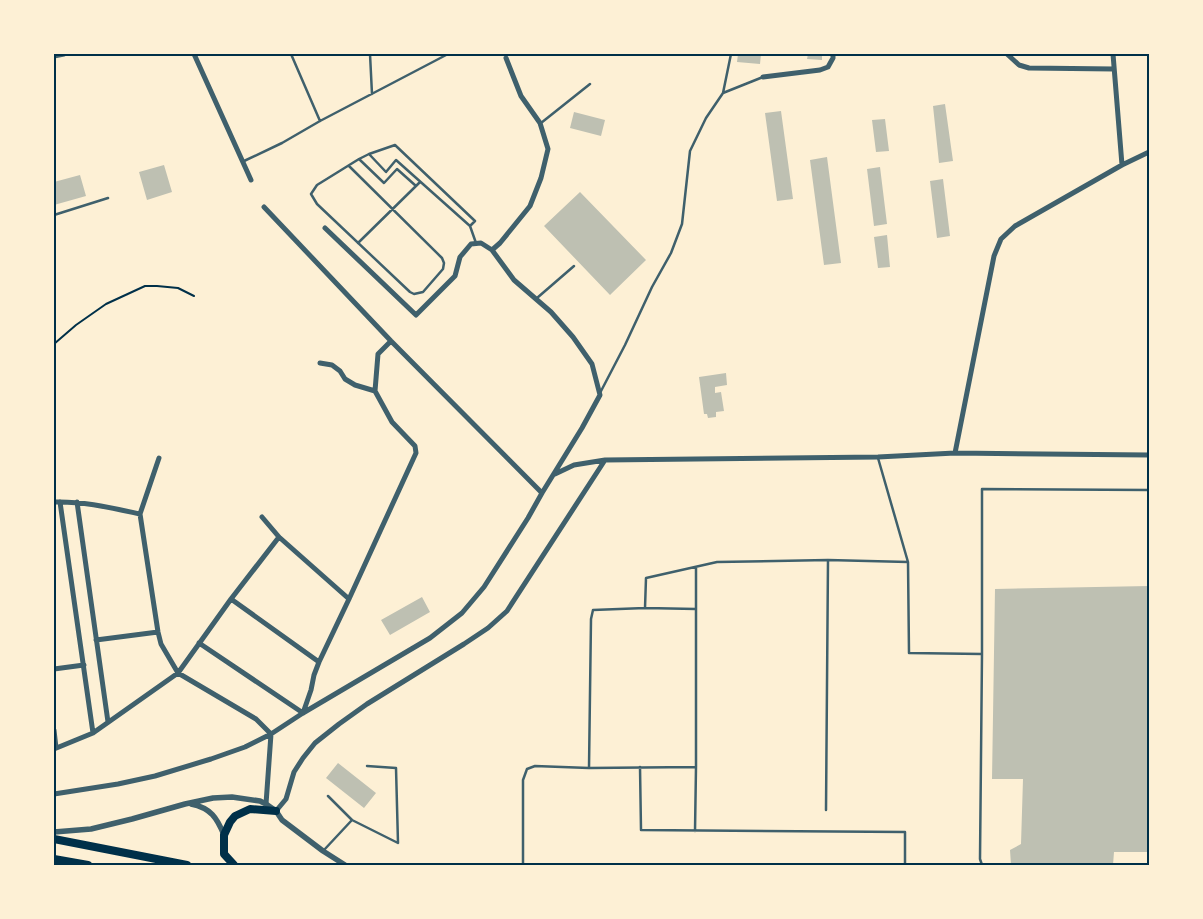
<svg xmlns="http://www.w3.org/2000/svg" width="1203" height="919" font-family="'Work Sans',sans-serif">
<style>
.building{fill:#bec0b2}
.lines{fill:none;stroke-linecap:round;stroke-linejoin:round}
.path{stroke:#003049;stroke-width:2}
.service{stroke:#3f606c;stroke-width:2.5}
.minor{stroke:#3f606c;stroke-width:5}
.tertiary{stroke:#3f606c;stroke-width:5.5}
.primary{stroke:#003049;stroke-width:8}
.neatline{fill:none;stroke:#003049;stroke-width:2}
</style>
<rect width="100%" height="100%" fill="#fdf0d5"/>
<!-- building -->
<path class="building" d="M738 54H761L760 64 737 62Z
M808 54H822V60L807 59Z
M945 104 953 161 939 163 933 106Z
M781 111 793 199 777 201 765 113Z
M574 112 605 120 601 136 570 128Z
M885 119 889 151 876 152 872 120Z
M827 157 841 263 824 265 810 160Z
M164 165 172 192 147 200 139 172Z
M880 167 887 224 874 226 867 169Z
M80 175 86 196 54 205V182Z
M943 179 950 236 937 238 930 181Z
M580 192 646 260 610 295 544 226Z
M887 235 890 267 878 268 874 237Z
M726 373 727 385 715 387V393L721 392 724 411 716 412V417L708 418 707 414H704L699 377Z
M1149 586V852H1114L1113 865H1011L1010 850 1021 844 1023 779H992L995 589Z
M422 597 430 612 390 635 381 620Z
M338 763 376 793 364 808 326 778Z"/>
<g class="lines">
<!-- path -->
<path class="path" d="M54 344 76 325 106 304 145 286H157L178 288 194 296"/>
<!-- service -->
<path class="service" d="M291 54 320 121
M370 54 372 94
M723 93 763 77
M541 123 590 84
M369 154 386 172 396 160 470 226 476 243
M359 159 384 183 397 169 416 186 420 182
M244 161 282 143 320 121 448 54
M349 166 442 258 444 263 443 269 423 292 414 294 410 292 317 204 311 194 317 185 359 159 369 154 395 145 475 221 470 226
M54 215 108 198
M358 243 416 186
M537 298 574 266
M600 393 625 345 652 287 671 253 682 224 690 151 706 118 723 93 731 54
M878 458 908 562
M645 608 696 609
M640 767 641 830 905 832V865
M696 767V567
M589 768 591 619 593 610 645 608 646 578 717 562 828 560 908 562 909 653 982 654
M328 796 352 820
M826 810 828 560
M324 850 352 820 398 843 396 768 367 766
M523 865V780L527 769 535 766 589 768 696 767 695 831
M982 865 980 859 982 654V489L1149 490"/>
<!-- minor -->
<path class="minor" d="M194 54 251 180
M1007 54 1019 65 1029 68 1114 69
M1113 54 1122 165
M54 56 64 54
M763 77 820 70 828 67 833 58V54
M264 207 391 341 542 493
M325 228 416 315 455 276 460 257 471 244 481 243 492 250
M320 363 332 365 340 371 345 379 355 385 375 391
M955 453 994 256 1001 239 1015 226 1122 165 1149 152
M159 458 140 514 158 632 161 644 178 673 256 719 271 734 266 804
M555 474 574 465 605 460
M54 502C83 501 112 508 140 514
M60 502 93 733
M77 502 108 722
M262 517 279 537 349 599
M231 599 319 662
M96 640 158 632
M199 643 303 713 311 690 314 675 319 662 349 599 416 453 415 446 392 422 375 391 378 354 391 341
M54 669 84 665
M54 730 56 748
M54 749 93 733 178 673 231 599 279 537
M54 794 118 784 155 776 211 759 245 747 271 734 303 713 430 638 462 613 484 587 528 518 542 493 582 428 600 395 592 364 573 337 551 312 514 280 492 250 500 243 530 206 541 178 548 149 540 123 521 96 506 58
M276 811 286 799 294 772 303 758 315 743 339 724 367 704 464 644 488 628 507 611 605 460 878 457 955 453 1149 455"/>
<!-- tertiary -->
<path class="tertiary" d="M191 804C211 808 217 818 224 835
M54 832 91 829 132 819 185 804 213 798 232 797 260 801 266 804 276 811 282 820 323 851 345 865"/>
<!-- primary -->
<path class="primary" d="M54 839 187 865
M54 859 88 865
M234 865 224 854V835L230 822 235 816 250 809 276 811"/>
</g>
<!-- border -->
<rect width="1203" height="919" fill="none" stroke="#fdf0d5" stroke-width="110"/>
<rect x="55" y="55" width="1093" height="809" class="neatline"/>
</svg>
